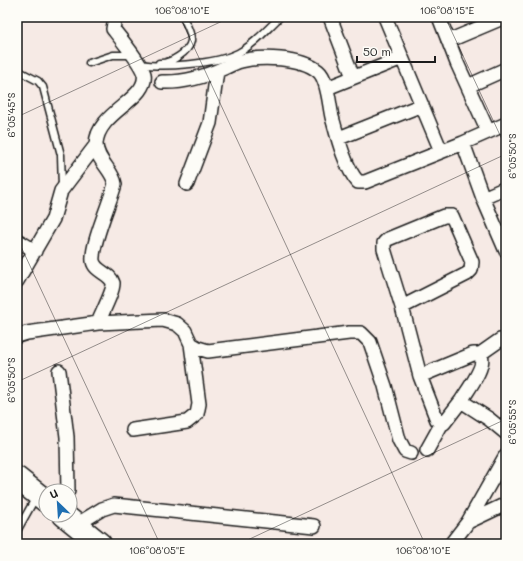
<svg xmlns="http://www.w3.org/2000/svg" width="523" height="561" font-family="Mali,sans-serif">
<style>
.building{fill:#dca29c;stroke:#1c1c1c}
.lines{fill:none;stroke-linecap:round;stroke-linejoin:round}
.lane-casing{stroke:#1c1c1c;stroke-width:9}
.street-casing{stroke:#1c1c1c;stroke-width:16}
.highway-casing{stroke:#1c1c1c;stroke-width:25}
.lane{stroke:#fdfcf7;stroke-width:6}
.street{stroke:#fdfcf7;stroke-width:13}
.highway{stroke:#fdfcf7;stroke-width:22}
.ticks{fill:none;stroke:#1c1c1c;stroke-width:1;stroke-opacity:0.45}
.neatline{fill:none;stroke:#1c1c1c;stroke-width:1.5}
.ticks-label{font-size:10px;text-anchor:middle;fill:#1c1c1c}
</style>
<rect width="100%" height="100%" fill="#f6eae5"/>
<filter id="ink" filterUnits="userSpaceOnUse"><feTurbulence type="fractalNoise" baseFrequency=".025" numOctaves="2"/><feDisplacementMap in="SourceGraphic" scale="8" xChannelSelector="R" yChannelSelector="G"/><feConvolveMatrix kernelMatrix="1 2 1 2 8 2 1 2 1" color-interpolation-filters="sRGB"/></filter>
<g filter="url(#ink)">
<!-- building -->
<path class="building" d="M57 538 67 544H52Z"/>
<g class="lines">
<defs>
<path id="lane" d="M89 63 113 55H132
M159 63C170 64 189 52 191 41 192 33 186 24 183 17
M140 64C164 68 216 64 238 53 254 45 267 29 280 17
M17 70 38 81 43 87 61 155 62 187
M17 531 36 497"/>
<path id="street" d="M330 17 353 77
M385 17 441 151
M439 17 457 63 488 131
M448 41 505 17
M162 82C184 83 204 77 224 68 230 66 235 62 241 61 261 56 301 57 318 71 328 79 329 104 332 117 337 135 345 168 358 182H365L463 143 483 198 506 251
M468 86 506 69
M327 88 402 58
M339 138 422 105
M463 143 506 124
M187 184 210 123 217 71
M483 198 506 188
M17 240 35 251
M17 281 53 219 61 191 96 145
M402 307 467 274 471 270 472 262 452 216H444L388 239 384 243V249L402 307 420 376 437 420 442 423H444L461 401 489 419 506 433
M98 323C101 315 114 290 113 283 110 273 95 272 93 261 91 244 110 203 115 184 113 170 96 160 96 144 97 112 149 99 144 74 141 63 121 39 113 29L115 17
M17 336 27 333 98 323 163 320 177 324 185 331 191 344 198 348 208 351 349 333H361L370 342 385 386 399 440 405 451 411 453
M480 354 500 340
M59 371 67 437 68 491
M420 376 473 354H480C488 364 467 391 461 401
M133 430 187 422 197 414 199 404 191 344
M427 450 442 423
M468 522 506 504
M76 525 102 509 114 505 314 526
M451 544 468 522 506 455"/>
<path id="highway" d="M17 478 46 501
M64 515 100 544"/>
</defs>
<!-- lane casing -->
<use href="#lane" class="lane-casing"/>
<!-- street casing -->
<use href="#street" class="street-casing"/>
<!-- highway casing -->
<use href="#highway" class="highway-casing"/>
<!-- lane -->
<use href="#lane" class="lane"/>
<!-- street -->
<use href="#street" class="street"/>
<!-- highway -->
<use href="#highway" class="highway"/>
</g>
</g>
<!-- ticks -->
<path class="ticks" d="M180 17 425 544M445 17 506 148M17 117 231 17M17 238 160 544M17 382 506 154M239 544 506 419"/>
<!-- margin -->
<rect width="523" height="561" fill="none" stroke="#fdfcf7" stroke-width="44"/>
<!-- north arrow -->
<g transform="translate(58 503) rotate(335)"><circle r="19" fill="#fdfcf7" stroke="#a3a29f"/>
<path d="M0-3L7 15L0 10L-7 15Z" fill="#1f6fb2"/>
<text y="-6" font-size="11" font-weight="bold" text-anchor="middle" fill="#1c1c1c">U</text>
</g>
<!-- scale -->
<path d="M357 56v6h78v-6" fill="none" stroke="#1c1c1c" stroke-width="2"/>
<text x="363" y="56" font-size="12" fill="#1c1c1c" stroke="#fdfcf7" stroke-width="3" paint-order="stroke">50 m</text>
<rect x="22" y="22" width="479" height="517" class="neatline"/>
<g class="ticks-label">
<text x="182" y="14">106°08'10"E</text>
<text x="447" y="14">106°08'15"E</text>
<text transform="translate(11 115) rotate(-90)" y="4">6°05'45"S</text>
<text transform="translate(512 156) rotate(-90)" y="4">6°05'50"S</text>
<text transform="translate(11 380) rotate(-90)" y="4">6°05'50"S</text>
<text transform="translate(512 422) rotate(-90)" y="4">6°05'55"S</text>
<text x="157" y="554">106°08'05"E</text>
<text x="423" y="554">106°08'10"E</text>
</g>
</svg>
